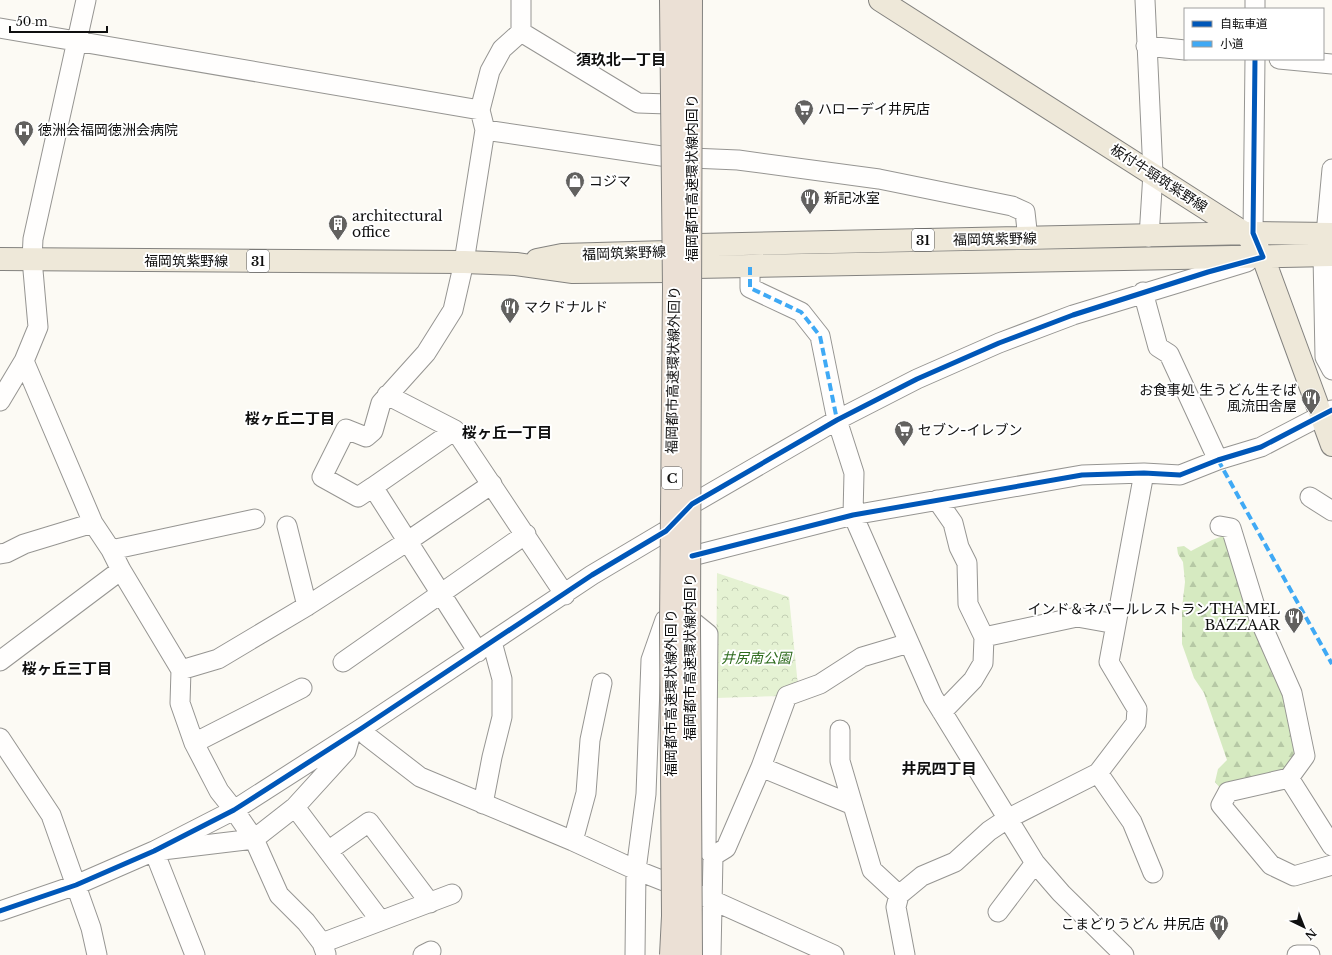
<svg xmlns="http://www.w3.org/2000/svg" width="1332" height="955" font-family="'Libre Baskerville','Noto Sans JP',serif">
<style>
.forest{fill:url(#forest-firs)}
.park{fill:url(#park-crowns)}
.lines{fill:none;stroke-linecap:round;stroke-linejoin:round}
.minor-casing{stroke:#969592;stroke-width:21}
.major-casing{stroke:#83827f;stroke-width:24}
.minor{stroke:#fffefd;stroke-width:19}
.major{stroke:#eee8d9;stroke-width:22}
.highway-bridge-casing{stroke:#83827f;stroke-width:24;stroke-linecap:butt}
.highway-bridge{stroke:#ebe0d5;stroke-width:22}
.quiet{stroke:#3fa9f5;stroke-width:4;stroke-dasharray:8 4;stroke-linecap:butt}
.cycleway-casing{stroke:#fff;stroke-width:8}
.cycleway{stroke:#0057b8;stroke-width:5}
.labels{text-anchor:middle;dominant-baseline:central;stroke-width:4;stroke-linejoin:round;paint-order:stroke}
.shield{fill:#fff;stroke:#575757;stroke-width:1}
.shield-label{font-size:13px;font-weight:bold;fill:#0f0f0f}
.poi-label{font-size:14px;fill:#0f0f0f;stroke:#fff;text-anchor:start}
.street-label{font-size:14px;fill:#0f0f0f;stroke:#fff}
.park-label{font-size:14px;font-style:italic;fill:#2c6a1c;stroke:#fff}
.neighbourhood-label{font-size:15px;font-weight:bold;fill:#0f0f0f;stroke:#fff}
</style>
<defs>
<pattern id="forest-firs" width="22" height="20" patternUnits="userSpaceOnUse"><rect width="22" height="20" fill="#d6eac1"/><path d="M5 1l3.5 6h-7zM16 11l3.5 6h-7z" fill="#b6c8a5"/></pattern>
<pattern id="park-crowns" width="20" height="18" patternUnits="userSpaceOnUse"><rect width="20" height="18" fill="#e5f2d3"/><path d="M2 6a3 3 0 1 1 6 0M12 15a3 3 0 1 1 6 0" fill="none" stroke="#c3ceb4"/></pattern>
</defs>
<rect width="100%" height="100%" fill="#fcfaf4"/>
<!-- forest -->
<path class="forest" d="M1226 535 1270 653 1299 746 1287 771 1221 789 1215 782 1218 769 1227 760 1204 693 1194 678 1182 644V608L1185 582 1183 562 1178 554 1177 547 1184 546 1191 551 1212 540Z"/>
<!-- park -->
<path class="park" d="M717 573 789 597 798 686 780 696 716 698Z"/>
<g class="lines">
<defs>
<path id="minor" d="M1145 0 1153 173 1149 237
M1255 9V0
M0 28 480 110
M521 32 638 103 668 104
M1146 46 1185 50
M1255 59 1253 233 1259 247
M1279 59 1332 64
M485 130 668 157 738 160 879 179 1012 206 1025 212 1028 239
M1326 234 1332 169
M1323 255 1325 357 1332 370
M750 267V288L801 312 820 336 837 420 854 473 853 515 933 697 1035 863 1061 893 1124 955
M1143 292 1158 347 1169 354 1218 460
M24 361 93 523 111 550 121 570 181 670 180 703 194 743 219 791 234 810 254 839 279 895 306 922 322 943
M387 395 455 430
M0 401 24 361 38 327 32 259 33 239 86 0
M373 487 358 497 322 477 346 429 366 437 373 431 381 403 426 353 453 310 464 262 485 130 480 110 490 71 502 49 521 32V0
M1310 497 1332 511
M937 500 953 523 959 547 967 563 968 604 984 637 983 663 973 680 942 712
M287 526 307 606
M1220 526 1231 528 1258 616 1292 693 1305 756 1289 778 1332 846
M111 550 255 519
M0 554 6 553 24 544 93 523
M692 556 853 515 1082 475 1144 473 1180 475 1218 460 1261 447 1332 410
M692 621 708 634 706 847 713 856
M984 637 1077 617 1116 624
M478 652 373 487 455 430 565 595
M0 661 121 570
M343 662 526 534
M181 670 218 659 307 606 408 541 492 484
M362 728 367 736 420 777 573 841 636 870 712 900 834 955
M840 730V761L872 870 899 895
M0 738 51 815 91 928 97 955
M194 743 302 688
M761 767 853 805
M1098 773 1132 822 1153 873
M1289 778 1228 792 1221 805 1271 865 1294 876 1332 865
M483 804 492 757 502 717V679L492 642
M295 807 380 920
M573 841 586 793 590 740 602 683
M328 851 369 822 430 903
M0 911 76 885 154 851 234 810 362 728 592 575 666 531 692 504 837 420 917 379 999 343 1073 315 1247 262
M998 912 1035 863
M326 954 322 943 452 894
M195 955 154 851 254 839 295 807 346 751 350 737
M423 955 431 951
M635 955 636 870 646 794 651 660 665 620
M711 955 713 856 726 848 761 767 787 696 820 684 862 657 909 643
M905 955 896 907 899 895 922 876 955 862 989 831 1007 819 1098 773 1136 723 1137 709 1109 662 1144 473
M1297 955H1310"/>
<path id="major" d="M880 0 1246 234 1263 257 1332 445
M0 259 464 262 516 264 573 272 668 271 695 267 1332 255
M537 260 562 255 668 252 698 245 1253 233 1332 234"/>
</defs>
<!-- minor casing -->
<use href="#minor" class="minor-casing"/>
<!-- major casing -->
<use href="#major" class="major-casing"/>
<!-- minor -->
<use href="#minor" class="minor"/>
<!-- major -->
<use href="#major" class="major"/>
<defs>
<path id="highway-bridge" d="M671 955 673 916 671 625 674 289 671 0
M691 955 689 624 691 0"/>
</defs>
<!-- highway-bridge casing -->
<use href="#highway-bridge" class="highway-bridge-casing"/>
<!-- highway-bridge -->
<use href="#highway-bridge" class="highway-bridge"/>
<!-- quiet -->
<path class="quiet" d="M750 267V288L801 312 820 336 837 420
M1218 460 1332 664"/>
<defs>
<path id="cycleway" d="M692 556 853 515 1082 475 1144 473 1180 475 1218 460 1261 447 1332 410
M0 911 76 885 154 851 234 810 362 728 592 575 666 531 692 504 837 420 917 379 999 343 1073 315 1208 272 1263 257 1253 233 1255 59"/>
</defs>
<!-- cycleway casing -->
<use href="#cycleway" class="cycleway-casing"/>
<!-- cycleway -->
<use href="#cycleway" class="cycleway"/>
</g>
<!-- icons -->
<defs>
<symbol id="supermarket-pin" viewBox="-11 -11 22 30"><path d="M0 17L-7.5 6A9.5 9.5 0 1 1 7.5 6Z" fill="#62615f" stroke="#fff"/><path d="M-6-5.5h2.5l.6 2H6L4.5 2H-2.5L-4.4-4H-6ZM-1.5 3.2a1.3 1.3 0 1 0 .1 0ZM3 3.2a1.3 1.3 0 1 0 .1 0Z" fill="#fff"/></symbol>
<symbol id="hospital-pin" viewBox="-11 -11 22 30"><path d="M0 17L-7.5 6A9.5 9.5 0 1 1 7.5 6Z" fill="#62615f" stroke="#fff"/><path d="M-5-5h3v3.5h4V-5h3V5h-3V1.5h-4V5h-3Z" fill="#fff"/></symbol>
<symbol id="shop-pin" viewBox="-11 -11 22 30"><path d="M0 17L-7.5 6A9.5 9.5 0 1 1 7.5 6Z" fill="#62615f" stroke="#fff"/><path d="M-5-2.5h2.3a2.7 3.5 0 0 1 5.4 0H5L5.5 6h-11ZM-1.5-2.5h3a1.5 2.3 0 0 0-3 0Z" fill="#fff"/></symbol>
<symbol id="restaurant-pin" viewBox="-11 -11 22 30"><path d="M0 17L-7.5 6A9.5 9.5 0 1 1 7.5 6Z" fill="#62615f" stroke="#fff"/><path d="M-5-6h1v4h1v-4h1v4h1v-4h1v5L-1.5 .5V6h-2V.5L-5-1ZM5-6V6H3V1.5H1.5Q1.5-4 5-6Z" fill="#fff"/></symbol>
<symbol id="building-pin" viewBox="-11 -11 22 30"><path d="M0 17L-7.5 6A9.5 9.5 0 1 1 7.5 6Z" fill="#62615f" stroke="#fff"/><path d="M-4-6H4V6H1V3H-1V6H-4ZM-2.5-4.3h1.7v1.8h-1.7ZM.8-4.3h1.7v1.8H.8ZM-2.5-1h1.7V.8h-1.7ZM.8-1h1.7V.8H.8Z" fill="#fff"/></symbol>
</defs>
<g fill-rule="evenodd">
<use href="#supermarket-pin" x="793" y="98" width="22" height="30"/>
<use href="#hospital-pin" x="13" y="119" width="22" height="30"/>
<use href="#shop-pin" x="564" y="170" width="22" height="30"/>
<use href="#restaurant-pin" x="799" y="187" width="22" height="30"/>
<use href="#building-pin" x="327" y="213" width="22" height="30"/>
<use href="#restaurant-pin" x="499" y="296" width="22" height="30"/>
<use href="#restaurant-pin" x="1300" y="387" width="22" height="30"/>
<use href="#supermarket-pin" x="893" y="419" width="22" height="30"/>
<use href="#restaurant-pin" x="1283" y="606" width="22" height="30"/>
<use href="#restaurant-pin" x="1208" y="913" width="22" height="30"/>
</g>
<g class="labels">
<!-- shield labels -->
<g class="shield">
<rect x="912" y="229" width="22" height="22" rx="3"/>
<rect x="247" y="250" width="22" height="22" rx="3"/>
<rect x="662" y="467" width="20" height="22" rx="3"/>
</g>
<g class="shield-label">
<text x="923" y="240">31</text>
<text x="258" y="261">31</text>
<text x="672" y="478">C</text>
</g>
<!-- poi labels -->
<g class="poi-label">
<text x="818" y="109">ハローデイ井尻店</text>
<text x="38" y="130">徳洲会福岡徳洲会病院</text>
<text x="589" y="181">コジマ</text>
<text x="824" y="198">新記冰室</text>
<text x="352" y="216">architectural<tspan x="352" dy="16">office</tspan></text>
<text x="524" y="307">マクドナルド</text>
<text x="1297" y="390" text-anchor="end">お食事処 生うどん生そば<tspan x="1297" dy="16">風流田舎屋</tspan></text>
<text x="918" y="430">セブン-イレブン</text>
<text x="1280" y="609" text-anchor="end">インド＆ネパールレストランTHAMEL<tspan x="1280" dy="16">BAZZAAR</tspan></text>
<text x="1205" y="924" text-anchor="end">こまどりうどん 井尻店</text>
</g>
<!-- street labels -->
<g class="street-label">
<text transform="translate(692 178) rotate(-90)">福岡都市高速環状線内回り</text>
<text transform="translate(1159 178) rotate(33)">板付牛頸筑紫野線</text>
<text transform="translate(995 239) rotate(-1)">福岡筑紫野線</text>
<text transform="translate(624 253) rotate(-2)">福岡筑紫野線</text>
<text x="186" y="261">福岡筑紫野線</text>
<text transform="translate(673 370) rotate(-89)">福岡都市高速環状線外回り</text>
<text transform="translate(690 657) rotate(-90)">福岡都市高速環状線内回り</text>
<text transform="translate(671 693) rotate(-90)">福岡都市高速環状線外回り</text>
</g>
<!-- park labels -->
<g class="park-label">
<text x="756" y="658">井尻南公園</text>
</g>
<!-- neighbourhood labels -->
<g class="neighbourhood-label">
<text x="621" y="59">須玖北一丁目</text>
<text x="290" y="418">桜ヶ丘二丁目</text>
<text x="507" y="432">桜ヶ丘一丁目</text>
<text x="67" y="668">桜ヶ丘三丁目</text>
<text x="939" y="768">井尻四丁目</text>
</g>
</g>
<!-- legend -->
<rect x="1184" y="8" width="140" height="52" fill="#ffffff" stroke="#9f9f9f"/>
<rect x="1192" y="21" width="20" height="6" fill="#0057b8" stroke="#9f9f9f"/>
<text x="1220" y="28" font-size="12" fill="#0f0f0f">自転車道</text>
<rect x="1192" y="41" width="20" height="6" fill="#3fa9f5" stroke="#9f9f9f"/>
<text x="1220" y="48" font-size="12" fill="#0f0f0f">小道</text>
<!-- north arrow -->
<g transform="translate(1304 927) rotate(137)" stroke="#ffffff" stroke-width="3" paint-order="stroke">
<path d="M0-3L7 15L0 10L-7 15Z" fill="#0f0f0f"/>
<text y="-6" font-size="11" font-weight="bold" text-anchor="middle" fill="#0f0f0f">N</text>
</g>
<!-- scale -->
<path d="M10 26v6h97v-6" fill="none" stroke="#0f0f0f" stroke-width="2"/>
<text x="16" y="26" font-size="12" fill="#0f0f0f" stroke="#ffffff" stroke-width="3" paint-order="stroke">50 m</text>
</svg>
